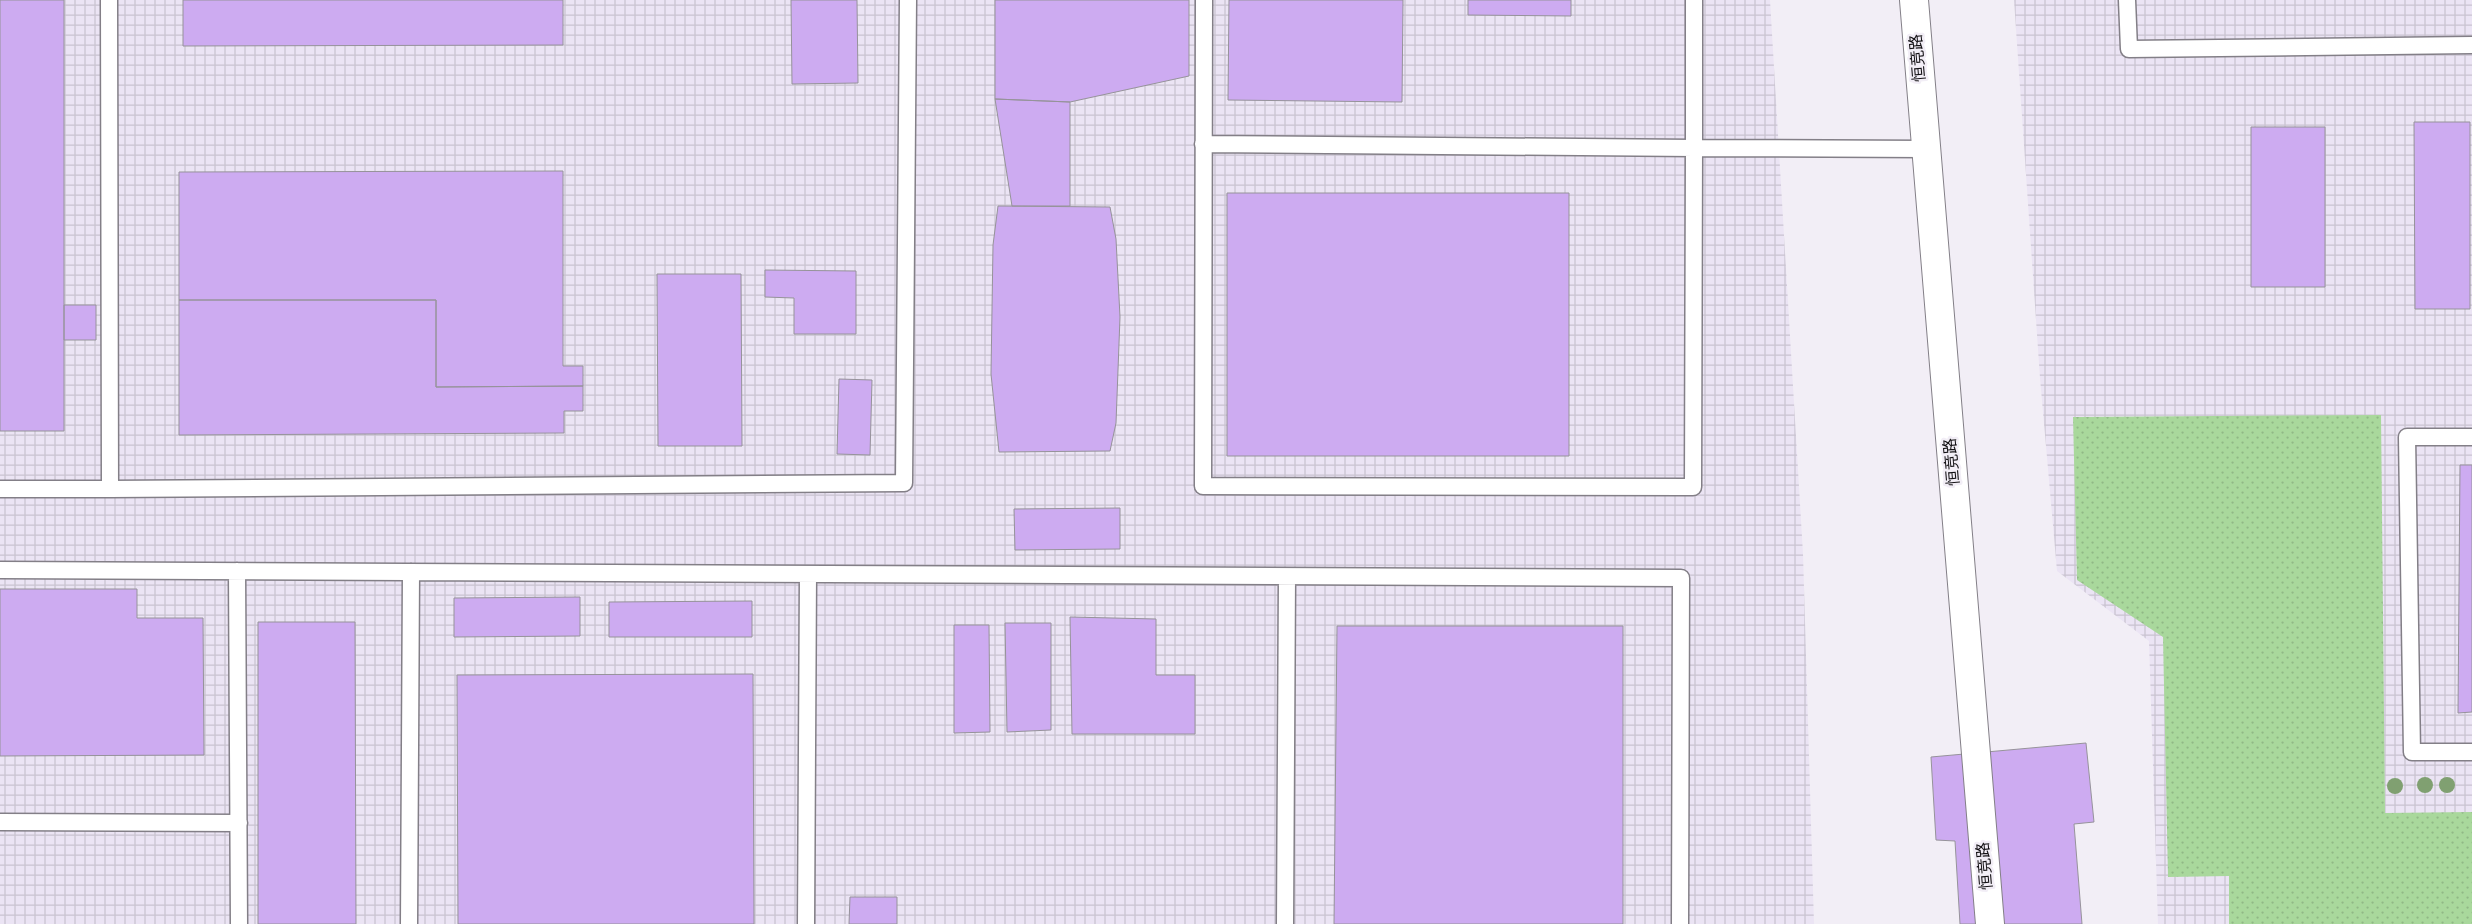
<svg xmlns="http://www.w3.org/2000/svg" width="2472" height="924" font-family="'Varela Round','Noto Sans SC',sans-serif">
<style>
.industrial{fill:url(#industrial-grid)}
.grass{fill:url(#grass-dots)}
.building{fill:#cdabf1;stroke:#96939a}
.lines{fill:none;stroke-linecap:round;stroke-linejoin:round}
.lane-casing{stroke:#837f87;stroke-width:19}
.secondary-casing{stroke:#837f87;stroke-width:30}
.lane{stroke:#fff;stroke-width:16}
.secondary{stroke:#fff;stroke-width:28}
.tree{fill:#80a071}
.labels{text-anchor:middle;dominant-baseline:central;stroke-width:5;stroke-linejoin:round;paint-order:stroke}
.street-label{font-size:16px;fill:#131114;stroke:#f2eef6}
</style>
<defs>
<pattern id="industrial-grid" width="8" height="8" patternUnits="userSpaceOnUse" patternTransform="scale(1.25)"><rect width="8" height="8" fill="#ebe4f4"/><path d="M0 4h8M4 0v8" fill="none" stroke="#c9c3d0"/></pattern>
<pattern id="grass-dots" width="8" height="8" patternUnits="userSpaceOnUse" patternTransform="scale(1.25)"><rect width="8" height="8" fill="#a9d89c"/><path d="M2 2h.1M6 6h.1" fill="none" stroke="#91b886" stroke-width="1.8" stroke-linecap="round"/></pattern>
</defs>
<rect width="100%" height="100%" fill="#f2eef6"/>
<!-- industrial -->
<path class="industrial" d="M0 0H1770L1803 554 1814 924H0Z
M2014 0H2472V924H2158L2149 641 2057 571 2040 378Z"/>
<!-- grass -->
<path class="grass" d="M2381 415 2385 813 2472 812V924H2229V876L2168 877 2163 637 2077 580 2073 417Z"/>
<!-- building -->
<path class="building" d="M0 0H64V431H0Z
M183 0H563V45L183 46Z
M791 0H857L858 83 792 84Z
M995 0H1189V76L1070 102 995 99Z
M1229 0H1403L1402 102 1228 100Z
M1468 0H1571V16L1468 15Z
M995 99 1070 102V206H1012Z
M2414 122H2470V309H2415Z
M2251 127H2325V287H2251Z
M563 171V366H583V386L436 387V300H179V172Z
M1227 193H1569V456H1227Z
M998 206 1110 207 1116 239 1120 317 1116 423 1110 451 999 452 991 374 993 245Z
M765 270 856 271V334H794V298L765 297Z
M657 274H741L742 446H658Z
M179 300H436V387L583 386V411H564V433L179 435Z
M64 305H96V340H64Z
M839 379 872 380 870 455 837 454Z
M2460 465H2472V712L2458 713Z
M1120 508V549L1015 550 1014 509Z
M0 589H137V618H203L204 755 0 756Z
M580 597V636L454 637V598Z
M752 601V637H609V602Z
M1070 617 1156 619V675H1195V734H1072Z
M258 622H355L356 924H258Z
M1005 623H1051V730L1007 732Z
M954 625H989L990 732 954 733Z
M1337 626H1623V924H1334Z
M753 674 754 924H458L457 675Z
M2086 743 2094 822 2074 824 2082 924H1960L1955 841 1936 840 1931 757Z
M850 897H897V924H849Z"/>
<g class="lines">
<defs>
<path id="lane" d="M109 0 110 489 904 483 908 0
M1694 0V148L1926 149
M2127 0 2129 49 2472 45
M1203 144 1694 148 1693 487 1203 486 1204 0
M2472 437H2407L2412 752H2472
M0 489H110
M0 570 1681 578 1680 924
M237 571 239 924
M0 822 239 823
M409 924 411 572
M806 924 808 574
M1285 924 1287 577"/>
<path id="secondary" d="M1914 0 1990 924"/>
</defs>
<!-- lane casing -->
<use href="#lane" class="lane-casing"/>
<!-- secondary casing -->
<use href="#secondary" class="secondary-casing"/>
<!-- lane -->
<use href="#lane" class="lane"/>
<!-- secondary -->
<use href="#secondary" class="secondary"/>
</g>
<!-- trees -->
<g class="tree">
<circle cx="2425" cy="785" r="8"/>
<circle cx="2447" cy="785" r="8"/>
<circle cx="2395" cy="786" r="8"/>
</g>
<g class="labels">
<!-- street labels -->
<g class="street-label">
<text transform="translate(1918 58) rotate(-95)">恒竞路</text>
<text transform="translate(1952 462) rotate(-95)">恒竞路</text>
<text transform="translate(1985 866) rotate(-95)">恒竞路</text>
</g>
</g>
</svg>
